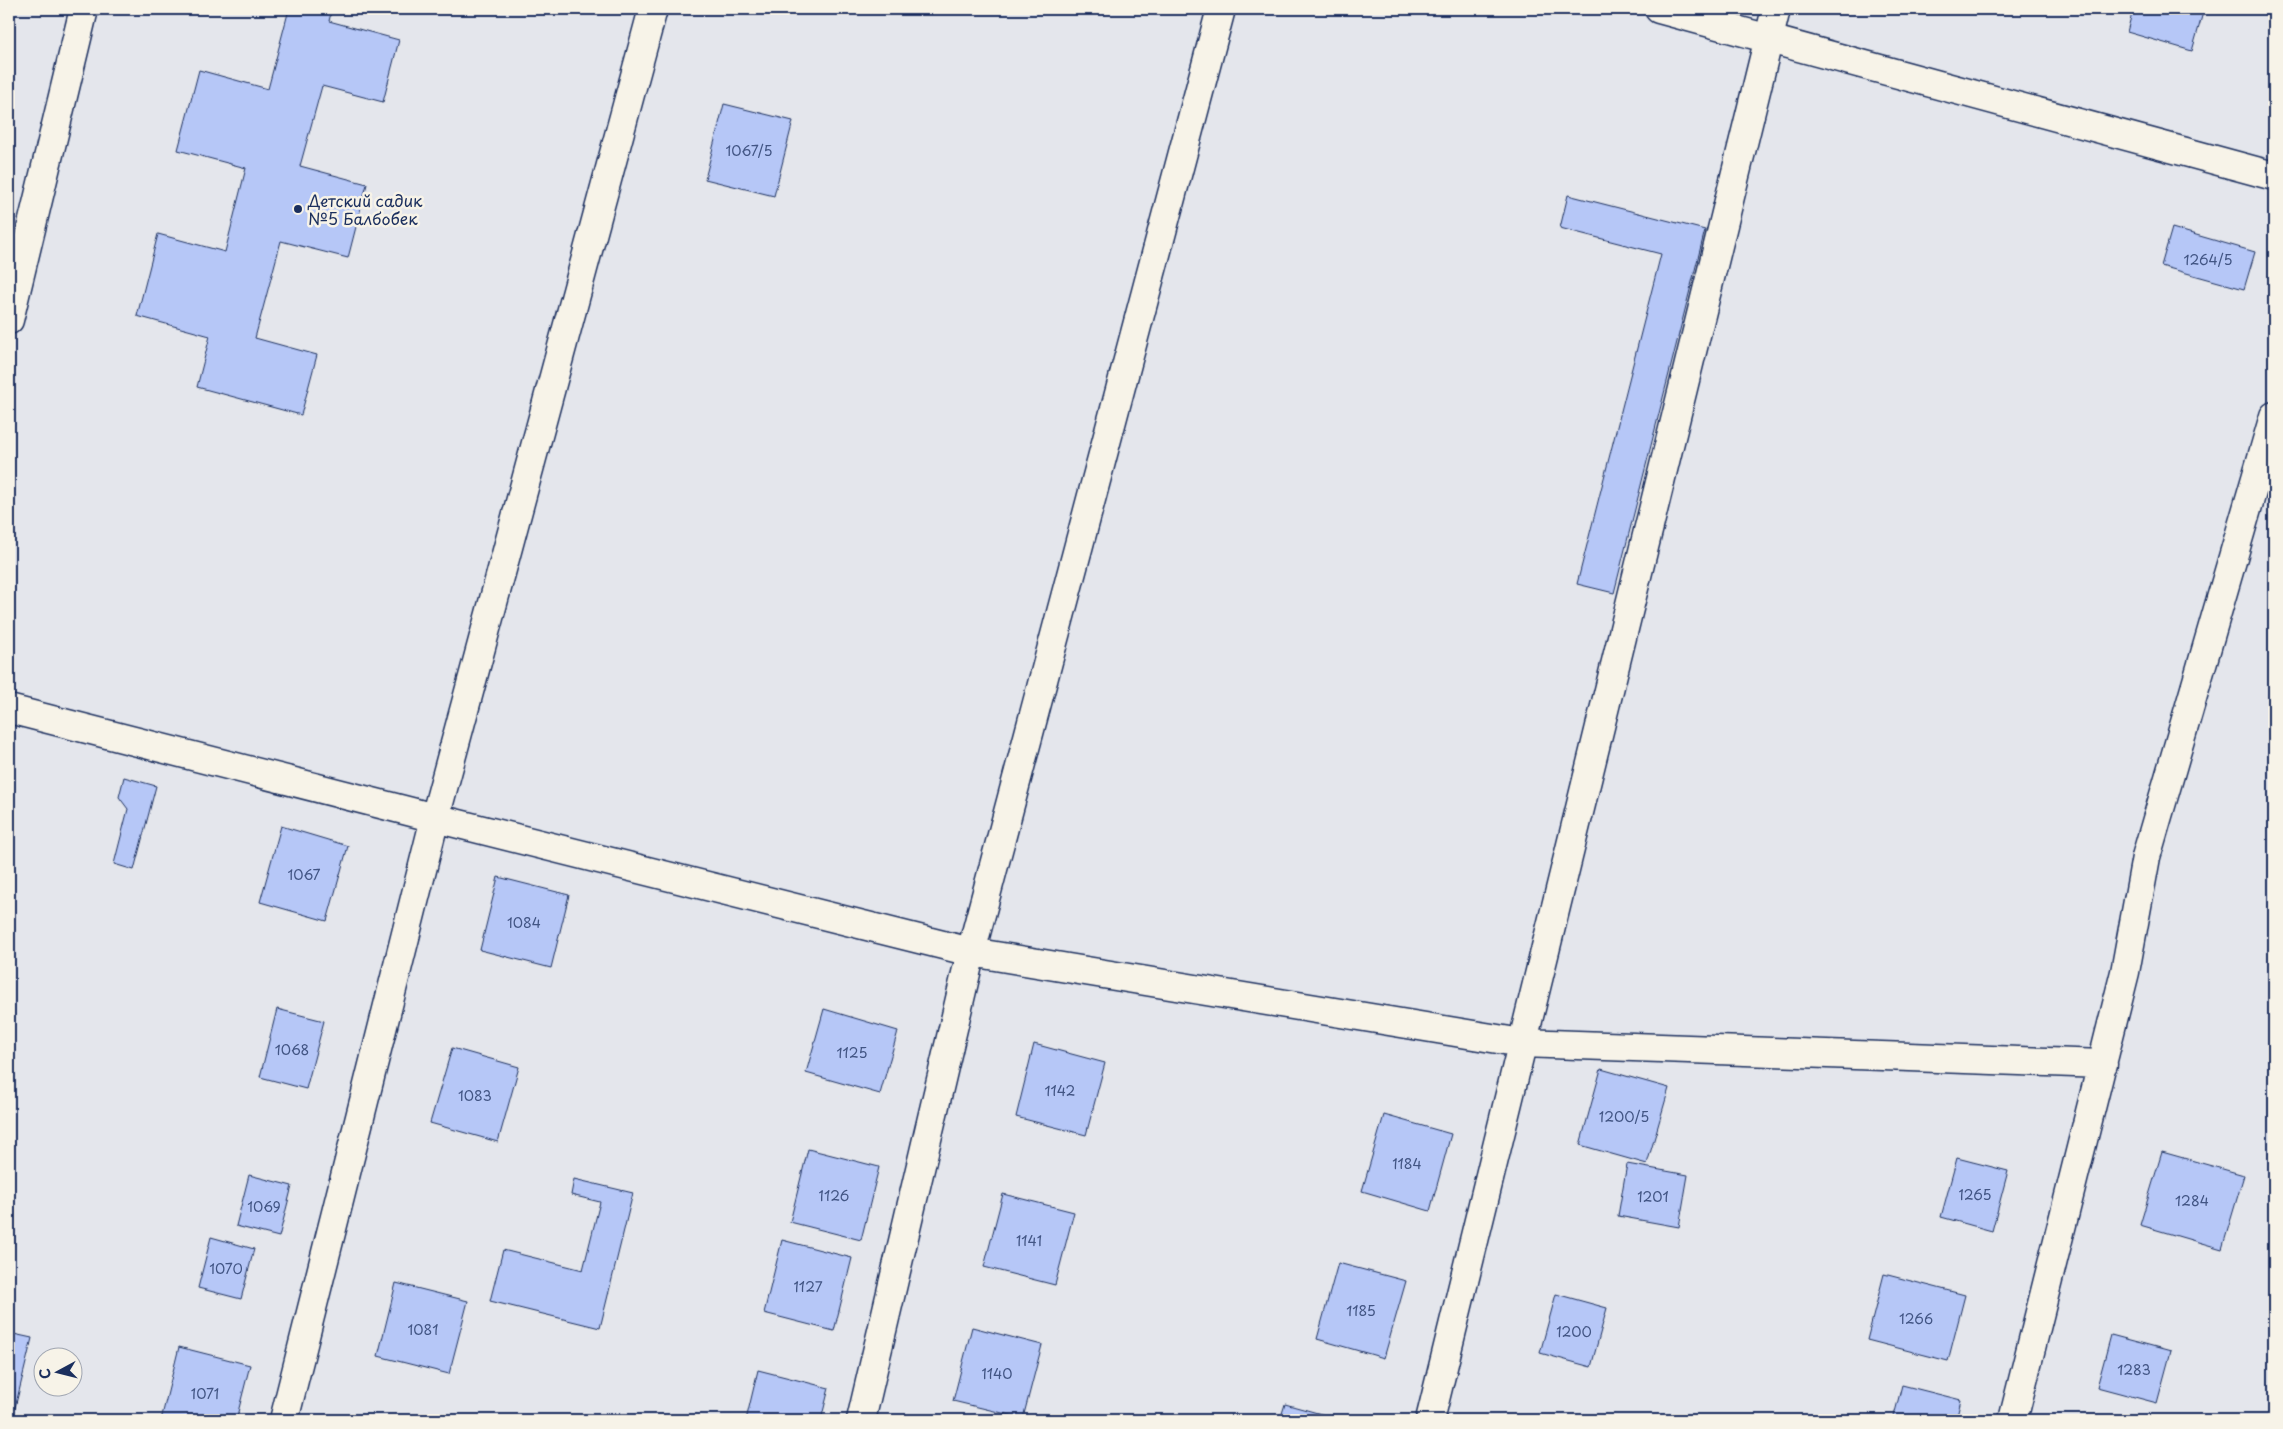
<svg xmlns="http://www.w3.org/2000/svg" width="2283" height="1429" font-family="'Playpen Sans',sans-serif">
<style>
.building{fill:#b6c7f7;stroke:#1b2f5e}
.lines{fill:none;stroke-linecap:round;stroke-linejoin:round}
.street-casing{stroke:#1b2f5e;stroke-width:31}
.secondary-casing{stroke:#1b2f5e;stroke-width:31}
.street{stroke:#f7f3e8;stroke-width:28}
.secondary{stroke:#f7f3e8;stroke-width:28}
.poi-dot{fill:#1b2f5e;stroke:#f7f3e8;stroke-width:2}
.labels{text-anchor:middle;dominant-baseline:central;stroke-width:5;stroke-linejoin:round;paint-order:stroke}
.number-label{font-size:14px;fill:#425584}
.poi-label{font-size:16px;fill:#1b2f5e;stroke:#f7f3e8;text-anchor:start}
</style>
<rect width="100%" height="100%" fill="#e4e6ec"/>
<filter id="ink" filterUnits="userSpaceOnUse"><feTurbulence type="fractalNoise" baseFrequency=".02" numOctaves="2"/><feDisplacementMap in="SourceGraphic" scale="10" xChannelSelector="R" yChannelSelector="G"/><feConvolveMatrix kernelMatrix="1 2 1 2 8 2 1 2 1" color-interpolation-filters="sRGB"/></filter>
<g filter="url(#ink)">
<!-- building -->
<path class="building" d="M270 9H332L329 21 399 40 383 102 322 86 300 166 367 184 348 258 281 241 255 338 317 355 301 415 197 387 210 336 137 316 158 234 225 252 246 168 178 150 199 70 268 89 288 13Z
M2133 9H2204L2192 51 2127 32Z
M724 104 793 121 774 196 705 179Z
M1568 195 1705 230 1614 593 1577 584 1661 254 1560 228Z
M2172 228 2255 252 2244 289 2161 266Z
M124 777 156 786 134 870 114 864 128 809 119 797Z
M281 826 348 846 327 921 260 902Z
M498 877 569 895 551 968 480 950Z
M277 1009 324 1021 306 1089 260 1077Z
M824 1009 898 1031 880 1094 806 1073Z
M1034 1044 1105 1063 1086 1135 1016 1117Z
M452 1048 519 1067 498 1142 430 1123Z
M1601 1069 1669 1088 1647 1164 1580 1145Z
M1384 1115 1451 1134 1430 1211 1362 1191Z
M808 1149 879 1167 861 1240 790 1222Z
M2162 1152 2244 1175 2222 1249 2140 1225Z
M1957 1158 2008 1171 1992 1231 1941 1217Z
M1627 1164 1688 1175 1679 1227 1618 1216Z
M249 1175 292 1186 279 1237 236 1226Z
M574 1179 633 1193 600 1328 490 1301 503 1250 583 1270 600 1202 571 1195Z
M1003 1194 1074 1212 1055 1285 984 1267Z
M211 1237 254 1249 241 1299 198 1288Z
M782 1240 852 1258 834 1331 764 1313Z
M1338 1263 1406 1281 1384 1358 1317 1339Z
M1884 1274 1965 1295 1948 1361 1867 1340Z
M396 1283 468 1301 449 1374 378 1356Z
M1556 1294 1607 1308 1591 1367 1540 1353Z
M972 1327 1042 1345 1023 1418 953 1401Z
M9 1333 32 1338 12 1420H9Z
M2111 1335 2171 1351 2157 1403 2097 1387Z
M179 1347 250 1365 236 1420H161Z
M758 1370 829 1388 821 1420H746Z
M1902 1385 1961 1400 1956 1420H1893Z
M1285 1404 1343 1420H1280Z"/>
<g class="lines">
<defs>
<path id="street" d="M653 9 435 818 971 952 1522 1043 2103 1064
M9 320 84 9
M9 709 435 818 284 1420
M861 1420 971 952 1221 9
M1430 1420 1776 9
M2013 1420 2125 972 2146 857 2274 416"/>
<path id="secondary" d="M1659 9 2274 176"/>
</defs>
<!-- street casing -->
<use href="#street" class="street-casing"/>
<!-- secondary casing -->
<use href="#secondary" class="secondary-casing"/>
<!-- street -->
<use href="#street" class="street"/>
<!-- secondary -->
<use href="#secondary" class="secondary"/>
</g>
</g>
<!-- markers -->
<circle class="poi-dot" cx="298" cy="209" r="5"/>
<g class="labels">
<!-- number labels -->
<g class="number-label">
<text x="749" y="150">1067/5</text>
<text x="2208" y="259">1264/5</text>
<text x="304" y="874">1067</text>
<text x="524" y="922">1084</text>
<text x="292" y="1049">1068</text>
<text x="852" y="1052">1125</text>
<text x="1060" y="1090">1142</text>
<text x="475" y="1095">1083</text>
<text x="1624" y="1116">1200/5</text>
<text x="1407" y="1163">1184</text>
<text x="1975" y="1194">1265</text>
<text x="834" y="1195">1126</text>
<text x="1653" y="1196">1201</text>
<text x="2192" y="1200">1284</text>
<text x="264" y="1206">1069</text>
<text x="1029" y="1240">1141</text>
<text x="226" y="1268">1070</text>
<text x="808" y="1286">1127</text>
<text x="1361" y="1310">1185</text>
<text x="1916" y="1318">1266</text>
<text x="423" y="1329">1081</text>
<text x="1574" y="1331">1200</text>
<text x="2134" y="1369">1283</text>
<text x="997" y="1373">1140</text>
<text x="205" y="1393">1071</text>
</g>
<!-- poi labels -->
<g class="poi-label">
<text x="308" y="200">Детский садик<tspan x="308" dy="18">№5 Балбобек</tspan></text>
</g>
</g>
<!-- margin -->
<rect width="2283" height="1429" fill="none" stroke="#f7f3e8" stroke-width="30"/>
<rect x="15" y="15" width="2253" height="1399" fill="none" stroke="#1b2f5e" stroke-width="2" filter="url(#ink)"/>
<!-- north arrow -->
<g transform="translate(58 1372) rotate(263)"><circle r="24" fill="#f7f3e8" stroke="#9fa5b1"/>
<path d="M0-4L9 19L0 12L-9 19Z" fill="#1b2f5e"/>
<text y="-8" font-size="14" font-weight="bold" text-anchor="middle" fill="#1b2f5e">С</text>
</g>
</svg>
